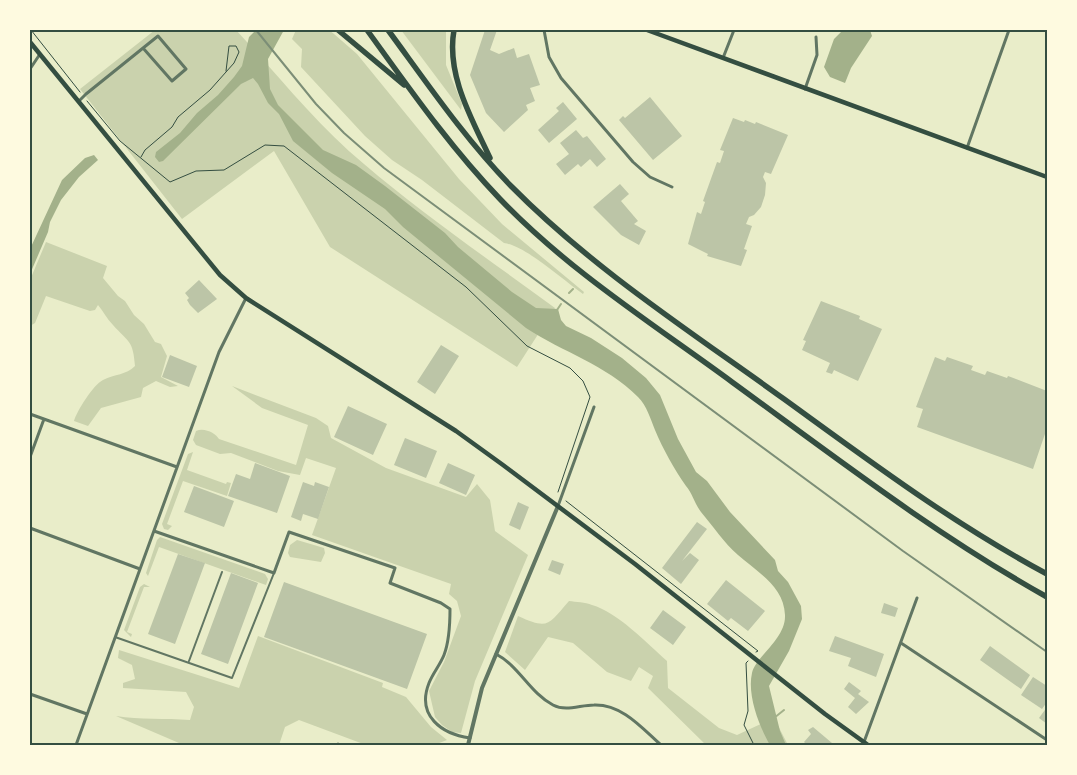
<svg xmlns="http://www.w3.org/2000/svg" width="1077" height="775" font-family="'Sofia Sans Condensed',sans-serif">
<style>
.green{fill:#cad2ad}
.water{fill:#a3b18a}
.lines{fill:none;stroke-linecap:round;stroke-linejoin:round}
.stream{stroke:#a3b18a;stroke-width:2}
.building{fill:#bcc5a7}
.path{stroke:#344e41;stroke-width:1}
.service{stroke:#617663;stroke-width:2}
.minor{stroke:#617663;stroke-width:3}
.tertiary{stroke:#617663;stroke-width:4}
.secondary{stroke:#344e41;stroke-width:4.5}
.motorway{stroke:#344e41;stroke-width:5.5}
.rail{stroke:#7c8e77;stroke-width:2}
.neatline{fill:none;stroke:#344e41;stroke-width:2}
</style>
<rect width="100%" height="100%" fill="#e9edc9"/>
<!-- green -->
<path class="green" d="M155 30H236C278 75 316 124 364 164 425 216 491 261 555 308L517 367 330 247 274 151 182 219 80 89Z
M296 30H329L334 34 357 54 459 179 502 224 584 292 583 294C563 280 526 246 504 243L422 180 392 160 365 136 301 67 302 49 292 39Z
M401 30H446V65L462 104 461 110Z
M46 242 107 266 103 278 118 296 125 301 134 315 144 324 155 342 161 344 167 356 161 377 178 386 170 387 156 381 143 388 141 397 101 408 88 426 74 421C77 411 93 385 103 380 115 374 126 375 135 366 133 340 129 343 113 325 107 319 103 311 98 305L95 310 90 311 46 296 35 323 30 326V280Z
M232 386 316 418 328 426 331 438 386 468 466 497 477 484 490 500 495 531 528 555 475 681 461 733 452 732 442 725 435 717 429 691 444 662 461 616 457 601 449 594 451 584 312 535 336 468 306 458 300 475 278 471 231 453 220 454 196 445 193 440 196 431C205 427 216 434 219 439L296 465 308 425 262 408Z
M193 452 187 470 226 484 227 482 231 483 227 496 183 481 167 524 172 526 168 530 164 529 162 524 188 454Z
M160 537 265 574 268 579 266 585 159 547 148 576 146 573 157 540Z
M297 540 324 548 325 553 321 562 290 557 288 553 290 545Z
M144 584 150 587H144L127 632 132 634 131 637 124 630 140 587Z
M569 601C576 602 585 602 592 605 617 612 647 643 667 661L668 688 719 728 737 735 774 718 788 745H706L648 688 653 676 639 667 631 681 607 672 573 643 548 637 525 670 505 652 518 616C549 630 548 625 569 601Z
M258 636 383 683 382 687 406 697 431 727 447 740 434 745H366L299 720 285 727 279 745H178L179 743 116 716C140 720 165 718 190 720L194 707 186 692 123 688V683L135 679 132 665 118 658 119 650 239 688Z"/>
<!-- water -->
<path class="water" d="M256 30H284L268 59 270 89 278 105 323 150 356 165 385 186 445 233 458 247 512 292 536 308 558 309 561 320 566 326 591 338 622 358 646 378 660 395 678 439 696 472 707 481 730 512 775 560 778 571 788 582 801 606 802 619 789 651 769 686 780 731 786 745H770C759 726 747 695 752 673 755 657 786 639 785 615 784 586 757 572 738 555 724 543 713 526 701 512 695 504 692 493 686 486 674 469 663 449 655 430 650 418 647 406 638 397 605 364 564 353 526 328L403 227 385 209 332 173 293 141 279 114 268 103 258 84 253 78 241 84 163 161 159 162 155 157 156 152 180 133 197 113 218 95 234 77 242 66 249 37Z
M843 30H870L872 36 851 68 845 83 830 77 824 67 834 39Z
M94 155 98 160 79 177 61 200 50 222 48 232 30 274V249L62 180 85 158Z"/>
<g class="lines">
<!-- stream -->
<path class="stream" d="M569 293 573 289
M557 310 561 304
M774 718 784 710"/>
</g>
<!-- building -->
<path class="building" d="M485 30H497L490 50 499 54 514 48 517 58 529 54 540 85 530 88 535 101 526 105 528 110 504 132 486 113 470 75Z
M650 97 682 136 653 160 619 120 623 116 625 118Z
M563 102 577 119 549 143 538 130 559 111 556 108Z
M733 118 744 122 745 120 755 124 756 122 788 135 771 174 765 172 763 177 766 183 765 195 761 207 754 215 749 217 746 224 752 226 744 249 747 250 741 266 707 256 708 254 688 244 697 212 701 214 705 202 703 201 717 162 720 163 724 151 720 150Z
M576 130 583 138 587 136 606 159 597 167 590 159 581 167 578 164 565 175 556 164 569 154 560 143Z
M620 184 629 194 621 201 638 221 634 224 646 231 639 245 621 235 593 207Z
M199 280 217 299 198 313 190 305 187 300 189 298 185 293Z
M821 301 860 316 859 319 882 329 858 381 834 370 832 374 826 372 830 363 802 350 806 341 803 340Z
M441 345 459 356 435 394 417 382Z
M170 355 197 366 189 387 162 377Z
M935 357 945 361 947 357 973 366 971 370 985 375 987 371 1007 378 1008 376 1047 391V428L1033 469 917 427 923 409 916 407Z
M348 406 387 424 373 455 334 437Z
M405 438 437 451 426 478 394 465Z
M255 463 290 476 277 513 228 496 236 474 250 479Z
M448 463 475 475 466 495 439 483Z
M303 482 314 486 315 482 329 487 318 519 303 514 301 521 291 517Z
M194 486 234 501 224 527 184 512Z
M518 502 529 507 520 530 509 525Z
M697 522 707 529 682 561 690 553 699 560 681 584 662 568Z
M178 554 205 563 175 644 148 634Z
M552 560 564 564 560 575 548 570Z
M231 573 258 583 228 664 201 654Z
M726 580 765 611 748 631 731 618 728 621 707 604Z
M284 582 427 634 407 689 264 637Z
M884 603 898 608 895 617 881 613Z
M663 610 686 627 673 645 650 628Z
M835 636 884 654 876 677 848 666 851 658 829 651Z
M990 646 1030 675 1021 689 980 660Z
M1033 677 1047 686V702L1042 709 1021 695Z
M849 682 861 691 858 694 869 702 856 714 848 707 855 698 844 689Z
M1047 707V724L1039 718Z
M813 727 832 743 830 745H807L804 742 811 734 808 730Z"/>
<g class="lines">
<!-- path -->
<path class="path" d="M31 30 80 92
M87 101 120 141 170 182 196 171 224 170 265 145 284 146 466 287 527 346 570 368 583 381 590 397 558 492
M141 157 145 150 172 127 178 117 210 90 234 63 239 52 236 46H229L226 71
M566 501 758 651 756 652
M748 661 746 663 748 711 744 725 754 745"/>
<!-- service -->
<path class="service" d="M115 637 232 678 274 573
M189 661 222 572"/>
<!-- minor -->
<path class="minor" d="M544 30 549 57 561 78 633 162 650 177 672 187
M723 58 734 30
M30 69 40 54
M805 89 817 55 816 37
M79 101 86 94 158 36 186 69 172 81 143 48
M967 148 1009 30
M30 414 177 467
M30 457 44 419
M558 506 594 407
M30 528 140 569
M154 531 274 573 289 532 395 568 390 583 441 603 450 609C450 624 449 642 444 655 440 665 433 673 429 683 416 716 442 734 470 738
M901 643 1047 740
M496 654C519 666 530 693 553 705 566 712 580 705 594 705 622 704 642 728 661 745
M30 694 87 714
M864 742 917 598
M76 745 219 352 246 298
M338 745V744"/>
<!-- tertiary -->
<path class="tertiary" d="M468 745 482 688 558 506"/>
<!-- secondary -->
<path class="secondary" d="M647 30 1047 177
M30 42 220 275 246 298 456 431 503 465 635 564 825 714 868 745"/>
<!-- motorway -->
<path class="motorway" d="M338 30 404 85
M367 30C409 88 450 147 500 199 568 270 653 324 732 382 835 457 936 535 1047 597
M388 30C427 83 465 139 511 186 592 268 691 332 784 399 871 462 952 523 1047 574
M454 30C446 75 472 119 490 158"/>
<!-- rail -->
<path class="rail" d="M256 30 316 104 344 133 384 168 903 551 1047 652"/>
</g>
<!-- border -->
<rect width="1077" height="775" fill="none" stroke="#fefae0" stroke-width="62"/>
<rect x="31" y="31" width="1015" height="713" class="neatline"/>
</svg>
